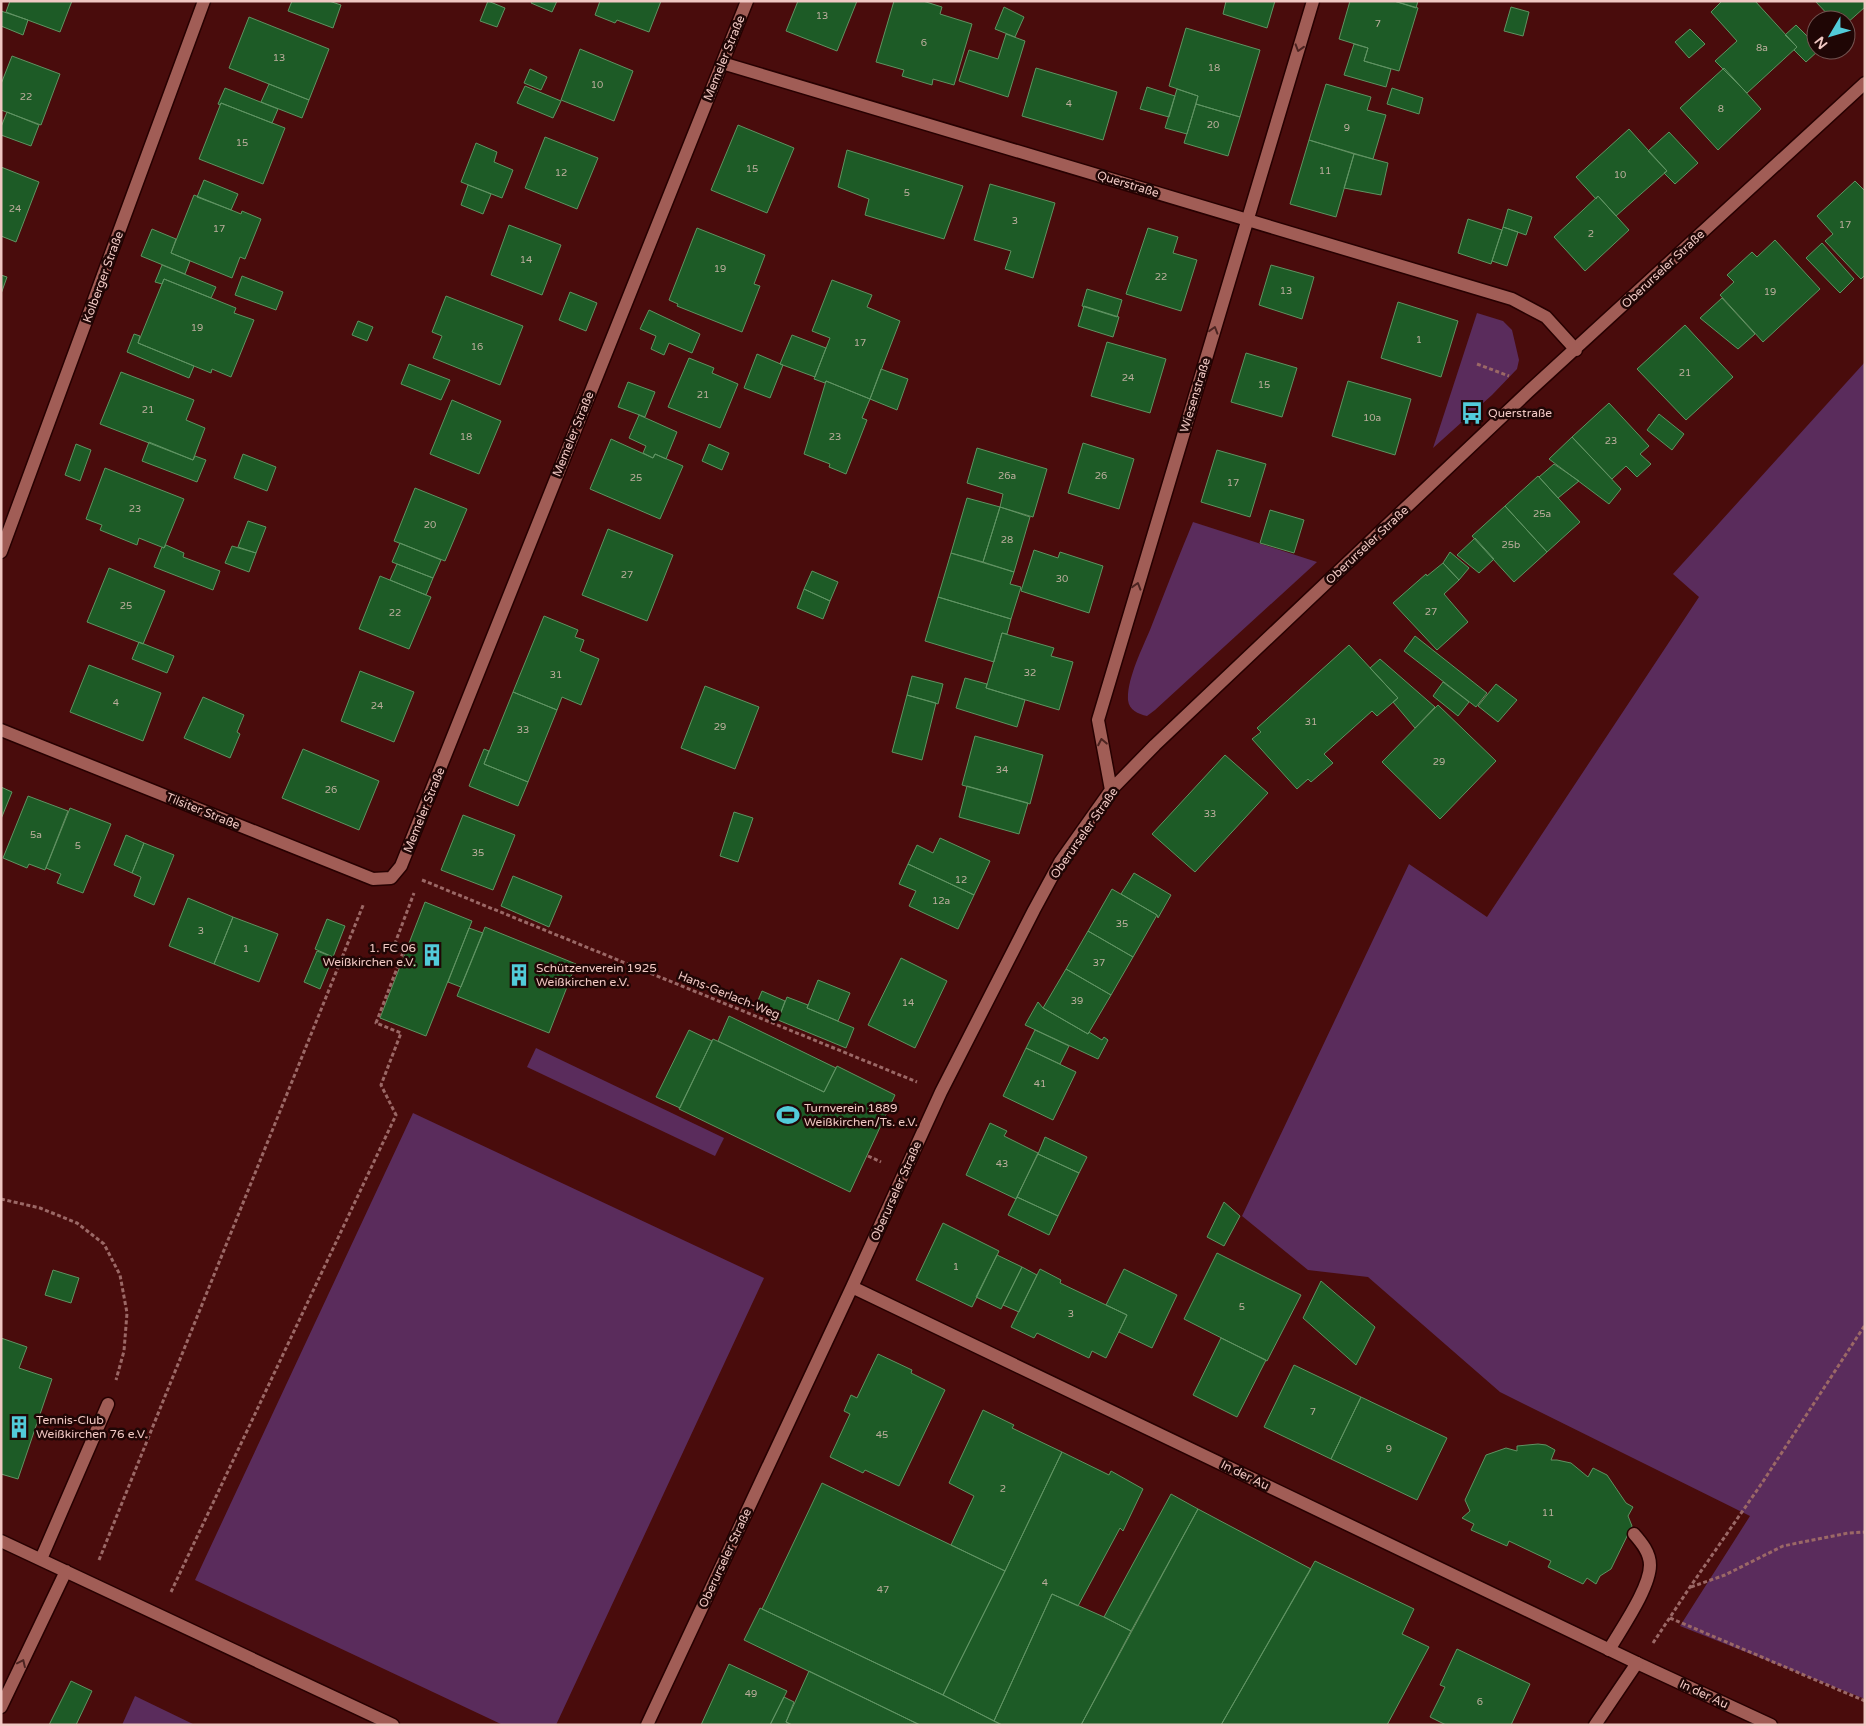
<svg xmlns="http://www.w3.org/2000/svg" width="1866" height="1726" font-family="'Varela Round',sans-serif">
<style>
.green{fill:#5a2c5c}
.building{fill:#1d5b26;stroke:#5f9362}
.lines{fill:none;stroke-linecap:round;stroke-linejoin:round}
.service-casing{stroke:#270001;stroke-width:15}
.minor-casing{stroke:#270001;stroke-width:15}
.path{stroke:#9b6866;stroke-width:3;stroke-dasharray:4 2.5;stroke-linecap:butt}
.service{stroke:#a15d56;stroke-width:12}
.minor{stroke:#a15d56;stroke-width:12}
.oneway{stroke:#4c2421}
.labels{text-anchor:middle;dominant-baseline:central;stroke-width:5;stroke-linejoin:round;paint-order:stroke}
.number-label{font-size:10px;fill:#bbad9c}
.street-label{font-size:12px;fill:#f0c8c3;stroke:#1f0605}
.poi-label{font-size:12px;fill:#f0c8c3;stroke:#1f0605;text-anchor:start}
</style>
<rect width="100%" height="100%" fill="#490c0c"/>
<!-- green -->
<path class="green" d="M1477 313 1503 321 1512 330 1519 360 1517 369 1492 395 1433 448Z
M1865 362V1699L1680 1626 1750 1516 1500 1392 1368 1277 1308 1270 1242 1216 1409 864 1487 917 1699 597 1673 574Z
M1193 522 1317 562 1155 710 1147 716C1138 714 1129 710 1128 700 1127 679 1142 649 1150 630 1164 594 1178 558 1193 522Z
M536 1048 724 1138 715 1156 527 1067Z
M413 1113 764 1278 556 1725H503L195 1580Z
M135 1696 195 1725H122Z"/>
<!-- building -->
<path class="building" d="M10 1H72L60 32 6 12Z
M292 1H329L341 5 333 28 288 11Z
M488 1 505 8 497 27 480 21Z
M532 1H557L552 12 531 3Z
M600 1H661L649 32 617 20 615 23 595 15Z
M798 1H857L837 51 786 31Z
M894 1H923L942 7 940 14 972 24 954 85 933 79 932 85 902 76 904 70 876 62Z
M1226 1H1275L1267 28 1223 14Z
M1350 1H1394L1418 8 1399 71 1364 61 1368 48 1339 39Z
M1394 1H1418L1416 8Z
M1720 1H1755L1797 47 1747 93 1715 61 1737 41 1711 12 1721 2Z
M1815 1H1865V7L1846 24V20H1833Z
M1004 7 1024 17 1015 37 995 29Z
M1511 7 1529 12 1523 36 1504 31Z
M1 11 28 20 23 35 1 26Z
M249 17 329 49 309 100 229 68Z
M1796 25 1816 45V50H1819L1806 62 1794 50 1797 47 1785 35Z
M1186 28 1260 50 1240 117 1196 104 1198 96 1169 86Z
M1690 29 1705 44 1689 58 1675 42Z
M1006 34 1025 41 1008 97 959 81 969 50 998 59Z
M1354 44 1368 48 1364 61 1391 69 1386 87 1344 75Z
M580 49 633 71 614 121 561 100Z
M12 56 60 74 41 125 1 110V84Z
M1036 68 1117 92 1103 140 1022 116Z
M1724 68 1761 109 1718 150 1680 108Z
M530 69 547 77 541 90 524 83Z
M269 84 309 100 302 118 261 102Z
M1326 84 1371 97 1367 110 1386 115 1373 159 1309 140Z
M525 86 561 101 553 118 517 103Z
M1147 87 1175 96 1169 117 1140 109Z
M225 88 278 109 272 123 221 103 220 105 218 104Z
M1392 88 1423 98 1419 114 1387 104Z
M1177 89 1198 96 1187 134 1165 128Z
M221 103 285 128 263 184 199 159Z
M1196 104 1240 117 1228 156 1184 143Z
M7 112 39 125 31 146 1 135V127Z
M738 125 794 148 767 213 711 190Z
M1629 129 1667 171 1616 216 1598 196 1596 199 1576 177Z
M1669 132 1698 163 1675 184 1664 173 1667 171 1648 151Z
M545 137 598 158 577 209 525 188Z
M1309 140 1354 154 1336 217 1290 204Z
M476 143 497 152 494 162 513 170 502 198 461 182Z
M847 150 963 186 944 239 865 215 869 199 838 187Z
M1354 154 1388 163 1381 195 1344 188Z
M1 167 39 182 16 242 1 236Z
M204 180 238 194 231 210 197 197Z
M1855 181 1865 191V275L1861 279 1825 241 1833 234 1817 216Z
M990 184 1055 203 1033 278 1005 269 1011 251 974 240Z
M468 185 491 194 483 214 461 205Z
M194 195 241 214 242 211 261 219 245 259 240 257 232 278 171 253Z
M1598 196 1629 230 1585 271 1554 237Z
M1508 209 1532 217 1526 235 1503 227Z
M1468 219 1502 230 1491 264 1458 253Z
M509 225 561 245 542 295 491 275Z
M1503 227 1518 232 1507 266 1492 261Z
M697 228 765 255 754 284 760 286 742 332 677 306 678 304 669 300Z
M1148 228 1178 237 1173 253 1197 260 1181 311 1126 294Z
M152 229 176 239 171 253 190 261 185 274 141 256Z
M1775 240 1820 289 1763 342 1720 295 1734 282 1727 275 1752 252 1757 257Z
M1822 243 1854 279 1840 293 1806 258Z
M162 265 216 287 211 298 164 279 162 284 155 282Z
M1271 265 1314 277 1302 319 1259 305Z
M1 275 7 277 1 294Z
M242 276 283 292 276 310 235 295Z
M164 279 236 308 234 313 254 320 231 377 212 369 211 373 138 343Z
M832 280 872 295 867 307 900 321 870 399 826 381 825 383 814 379 830 338 812 331Z
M1087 289 1122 300 1117 317 1082 306Z
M570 292 597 303 586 331 559 320Z
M446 296 523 326 500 385 433 358 442 336 432 332Z
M1722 298 1755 334 1738 349 1700 318Z
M1398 302 1458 321 1441 377 1381 358Z
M1084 306 1119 317 1113 337 1078 326Z
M649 310 700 334 692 353 669 343 664 355 651 349 656 336 640 329Z
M358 321 373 327 367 341 352 335Z
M1685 325 1733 377 1686 420 1637 369Z
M134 334 140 336 138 343 194 366 189 378 127 352Z
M792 335 826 348 815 377 780 364Z
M1107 342 1166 359 1150 413 1091 396Z
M1246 353 1297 368 1282 417 1231 402Z
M757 354 783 365 770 398 744 388Z
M689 358 714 368 712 373 738 384 720 428 668 407Z
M409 364 450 380 441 400 401 384Z
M881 369 908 379 897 410 870 399Z
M121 372 194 400 186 420 205 428 193 460 100 424Z
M826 381 870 399 862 418 867 420 846 474 829 467 830 464 804 454Z
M1348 381 1411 399 1395 455 1332 436Z
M628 382 655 392 645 417 618 407Z
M452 400 501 421 479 474 430 454Z
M1609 403 1649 446 1640 454 1651 464 1637 477 1626 466 1612 479 1572 437Z
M1659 414 1684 434 1672 450 1647 430Z
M639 415 677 432 666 459 655 454 653 458 643 453 646 446 629 438Z
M1572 437 1621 489 1609 504 1549 459Z
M611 439 653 458 655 454 683 466 660 519 590 489Z
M149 442 193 460 195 456 206 460 197 482 142 461Z
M1083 443 1134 459 1119 509 1068 493Z
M76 444 91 450 80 481 65 475Z
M709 444 729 453 722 470 702 461Z
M977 448 1047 469 1033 517 1000 507 1003 494 967 483Z
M1217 450 1266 464 1250 517 1201 502Z
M243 454 276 467 267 491 234 478Z
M1554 464 1579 481 1558 498 1539 477Z
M105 468 184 499 164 548 139 538 137 545 100 530 102 525 86 519Z
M1538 476 1580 522 1547 552 1505 506Z
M415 488 467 509 445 561 394 541Z
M967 498 1000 507 983 562 951 553Z
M1505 506 1547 552 1514 582 1472 536Z
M1000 507 1030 517 1014 572 983 562Z
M1270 510 1304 520 1294 553 1260 543Z
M248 521 266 527 256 553 238 547Z
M608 529 673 555 647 621 582 595Z
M1475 538 1494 559 1479 573 1457 555Z
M400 543 441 560 433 578 392 562Z
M166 545 184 553 183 557 220 571 213 590 154 567 162 547 164 548Z
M232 546 256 553 249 572 225 563Z
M1034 550 1058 558 1060 552 1103 566 1089 613 1021 591Z
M1450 552 1469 568 1459 580 1443 563Z
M951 553 1014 572 1010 584 1021 587 1011 619 938 597Z
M1443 563 1459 580 1444 594 1468 622 1437 650 1393 603 1426 574 1427 576Z
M397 564 433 578 426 595 390 580Z
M109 568 165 591 143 644 87 622Z
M812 571 838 582 830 601 804 589Z
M380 576 431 597 409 649 359 629Z
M804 589 830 601 823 619 797 608Z
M938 597 1011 619 1007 634 1002 633 994 662 925 641Z
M544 616 578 630 575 637 584 640 580 651 599 659 581 705 562 697 557 710 513 692Z
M1002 633 1054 648 1051 656 1073 662 1059 710 986 688Z
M1415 636 1487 693 1476 707 1404 651Z
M139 642 174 656 167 673 132 659Z
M1349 645 1398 698 1377 716 1372 711 1324 754 1333 763 1311 782 1308 779 1297 789 1252 739 1261 732 1257 728Z
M1380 659 1435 707 1415 728 1393 702 1398 698 1370 668Z
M89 665 161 693 143 741 70 712Z
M360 671 414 692 394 742 341 721Z
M912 676 943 684 938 704 907 695Z
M965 678 987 684 986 688 1025 700 1017 727 956 708Z
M1443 682 1469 702 1458 716 1433 696Z
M1496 684 1517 700 1498 722 1478 706Z
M705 686 759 707 735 769 681 748Z
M513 692 557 710 528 782 484 764Z
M907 695 936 703 922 760 892 752Z
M203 697 244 715 237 732 240 734 230 758 184 738Z
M1438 705 1496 761 1440 819 1382 762Z
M975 736 1043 755 1030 804 962 785Z
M303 749 379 781 359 830 282 798Z
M484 749 489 751 484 764 528 782 518 806 469 786Z
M1225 755 1268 793 1195 872 1152 834Z
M967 786 1028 803 1019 834 959 817Z
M1 787 12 792 1 819Z
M28 796 68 811 45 870 29 864 27 868 3 858Z
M70 808 111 824 83 893 57 883 61 874 46 868Z
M734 812 753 818 738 862 720 856Z
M463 815 515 835 493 890 441 870Z
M126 835 144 843 132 873 114 865Z
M940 838 990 861 974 895 908 864 917 845 933 853Z
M144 843 174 855 154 905 134 896 141 877 132 873Z
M908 864 974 895 958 929 909 906 916 891 899 884Z
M1134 873 1171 895 1158 918 1157 915 1121 894Z
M513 876 562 896 549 927 501 906Z
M1112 889 1157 915 1133 957 1088 931Z
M188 898 233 917 214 964 169 946Z
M425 902 472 921 426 1036 380 1018Z
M233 917 278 934 259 982 214 964Z
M327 919 345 926 333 957 315 949Z
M485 927 576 964 549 1033 457 996Z
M469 928 483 933 461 987 448 982Z
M1088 931 1133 957 1111 995 1066 969Z
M317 951 333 957 320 989 304 982Z
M901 958 947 981 915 1048 868 1025Z
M1066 969 1111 995 1088 1034 1043 1008Z
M818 980 850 993 838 1021 807 1008Z
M762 991 785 1001 778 1020 754 1010Z
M787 997 808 1005 807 1008 854 1028 846 1048 778 1020Z
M1038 1002 1043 1008 1088 1034 1089 1032 1102 1040 1104 1037 1108 1040 1098 1059 1025 1025Z
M729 1016 836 1068 824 1092 718 1041Z
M689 1030 712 1041 680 1108 656 1097Z
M1035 1030 1069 1046 1060 1064 1026 1048Z
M713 1039 824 1092 837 1066 895 1095 850 1192 679 1109Z
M1026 1048 1076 1072 1053 1120 1003 1096Z
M990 1123 1007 1131 1004 1136 1038 1153 1016 1199 966 1175Z
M1045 1137 1087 1157 1079 1173 1038 1154Z
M1038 1154 1079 1173 1058 1216 1017 1197Z
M1017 1197 1058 1216 1049 1235 1008 1215Z
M1224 1202 1240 1216 1224 1246 1207 1237Z
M943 1223 999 1251 972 1307 916 1280Z
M1217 1253 1301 1295 1267 1361 1184 1319Z
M997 1255 1022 1267 1001 1309 976 1297Z
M1022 1267 1037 1275 1019 1312 1003 1305Z
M1040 1269 1061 1280 1060 1283 1127 1315 1106 1358 1092 1351 1089 1358 1037 1333 1034 1338 1011 1327Z
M1124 1269 1177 1295 1152 1348 1119 1332 1127 1315 1106 1305Z
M53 1270 79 1278 71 1303 45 1295Z
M1321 1281 1375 1327 1356 1365 1303 1318Z
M1 1338 27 1347 19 1368 52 1379 18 1479 1 1474Z
M1221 1338 1266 1360 1237 1417 1193 1395Z
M878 1354 912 1370 911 1373 945 1390 899 1486 865 1470 863 1473 830 1457 850 1414 844 1411 851 1395 857 1398Z
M1294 1365 1361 1397 1331 1459 1264 1427Z
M1361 1397 1447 1438 1417 1500 1331 1459Z
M983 1410 1014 1425 1012 1428 1062 1452 1005 1571 951 1545 974 1496 949 1483Z
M1538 1444 1546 1445 1555 1450 1551 1460H1557L1571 1463 1588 1477 1593 1468 1607 1475 1626 1503 1633 1507 1628 1516 1632 1526 1611 1569 1600 1576 1596 1584 1587 1578 1583 1584 1548 1567 1551 1561 1509 1541 1507 1546 1471 1530 1474 1524 1462 1518 1470 1511 1465 1500 1486 1455 1506 1448 1517 1451V1446Z
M1062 1452 1109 1475 1111 1471 1143 1489 1123 1531 1120 1528 1078 1606 1052 1594 994 1721 943 1695 1005 1571Z
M822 1483 1005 1571 943 1695 762 1609Z
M1171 1494 1198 1509 1131 1631 1104 1617Z
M1198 1509 1311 1569 1221 1725H1081Z
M1315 1561 1414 1609 1402 1634 1429 1647 1387 1725H1221Z
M1052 1594 1104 1617 1131 1631 1081 1725H1002L994 1721Z
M760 1608 943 1695 1002 1725H920L744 1640Z
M1457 1649 1530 1684 1511 1725H1446L1430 1717 1445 1687 1440 1685Z
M729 1664 787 1691 770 1725H701Z
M809 1671 920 1725H792L786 1722Z
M71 1681 92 1691 76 1725H49Z
M784 1697 794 1702 786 1722 792 1725H770Z"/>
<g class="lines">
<defs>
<path id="service" d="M1 1541 393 1725
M41 1559 108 1404
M1609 1650C1621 1629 1650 1588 1650 1565 1650 1553 1642 1543 1634 1534
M1637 1663 1771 1725
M1 1707 66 1571"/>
<path id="minor" d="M722 63 1512 299 1546 317 1576 350
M1 552 204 1
M1 730 373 879 391 878 401 866 747 1
M1111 790 1098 720 1313 1
M852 1287 1637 1663 1595 1725
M647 1725 852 1287 941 1092 1034 910 1060 862 1111 790 1155 745 1528 392 1865 83"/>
</defs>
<!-- service casing -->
<use href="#service" class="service-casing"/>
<!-- minor casing -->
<use href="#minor" class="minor-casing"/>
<!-- path -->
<path class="path" d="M1477 364 1509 376
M422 880 917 1082
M868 1156 881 1162
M1 1199 40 1208 77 1223 104 1244 120 1275 127 1313 124 1351 116 1380
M99 1560 364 903
M1691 1587 1725 1575 1783 1546 1848 1533 1865 1532
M171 1592 396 1115 381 1085 401 1033 376 1023 404 950 394 946 414 893
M1670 1618 1865 1701
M1653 1643 1690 1587 1762 1483 1865 1325"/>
<!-- service -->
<use href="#service" class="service"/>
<!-- minor -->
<use href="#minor" class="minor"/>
</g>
<!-- one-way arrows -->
<defs><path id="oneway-chevron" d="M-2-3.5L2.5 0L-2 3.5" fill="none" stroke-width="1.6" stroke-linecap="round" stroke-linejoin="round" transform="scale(1.25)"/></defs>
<g class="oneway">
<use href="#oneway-chevron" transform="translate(1299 48) rotate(107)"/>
<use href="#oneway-chevron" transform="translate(1214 330) rotate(-73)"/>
<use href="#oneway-chevron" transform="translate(1137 586) rotate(-73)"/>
<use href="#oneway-chevron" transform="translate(1102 742) rotate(-101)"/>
<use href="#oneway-chevron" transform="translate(22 1663) rotate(-65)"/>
</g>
<!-- icons -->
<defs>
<symbol id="bus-bare" viewBox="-9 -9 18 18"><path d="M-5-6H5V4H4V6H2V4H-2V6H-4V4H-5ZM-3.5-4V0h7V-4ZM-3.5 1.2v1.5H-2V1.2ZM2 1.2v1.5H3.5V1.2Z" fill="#52cbd9" stroke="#1f0605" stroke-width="2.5" paint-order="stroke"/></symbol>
<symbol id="building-bare" viewBox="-9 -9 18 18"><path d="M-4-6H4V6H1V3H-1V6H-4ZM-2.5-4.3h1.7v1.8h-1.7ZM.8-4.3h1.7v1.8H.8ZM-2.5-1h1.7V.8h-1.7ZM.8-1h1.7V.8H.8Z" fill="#52cbd9" stroke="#1f0605" stroke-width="2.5" paint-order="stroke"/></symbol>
<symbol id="stadium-bare" viewBox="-9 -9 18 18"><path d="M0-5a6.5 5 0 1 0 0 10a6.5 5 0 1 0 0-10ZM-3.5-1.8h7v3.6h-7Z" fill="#52cbd9" stroke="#1f0605" stroke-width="2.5" paint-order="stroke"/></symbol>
</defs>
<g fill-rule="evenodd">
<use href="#bus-bare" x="1456" y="397" width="32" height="32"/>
<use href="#building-bare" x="416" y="939" width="32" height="32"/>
<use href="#building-bare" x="503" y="959" width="32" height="32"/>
<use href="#stadium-bare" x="772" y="1099" width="32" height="32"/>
<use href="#building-bare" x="3" y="1411" width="32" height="32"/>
</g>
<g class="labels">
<!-- number labels -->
<g class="number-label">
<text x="822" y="16">13</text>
<text x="1378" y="24">7</text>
<text x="924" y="43">6</text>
<text x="1762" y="48">8a</text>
<text x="279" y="58">13</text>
<text x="1214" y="68">18</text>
<text x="597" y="85">10</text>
<text x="26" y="97">22</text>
<text x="1069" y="104">4</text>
<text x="1721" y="109">8</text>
<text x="1213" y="125">20</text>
<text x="1347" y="128">9</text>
<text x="242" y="143">15</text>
<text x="752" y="169">15</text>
<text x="1325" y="171">11</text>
<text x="561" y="173">12</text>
<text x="1620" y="175">10</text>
<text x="907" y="193">5</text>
<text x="15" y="209">24</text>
<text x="1015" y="221">3</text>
<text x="1845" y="225">17</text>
<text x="219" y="229">17</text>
<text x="1591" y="234">2</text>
<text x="526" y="260">14</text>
<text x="720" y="269">19</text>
<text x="1161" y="277">22</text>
<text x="1286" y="291">13</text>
<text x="1770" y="292">19</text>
<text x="197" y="328">19</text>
<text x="1419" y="340">1</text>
<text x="860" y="343">17</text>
<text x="477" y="347">16</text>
<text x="1685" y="373">21</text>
<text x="1128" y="378">24</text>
<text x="1264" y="385">15</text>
<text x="703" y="395">21</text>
<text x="148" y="410">21</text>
<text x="1372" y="418">10a</text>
<text x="466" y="437">18</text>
<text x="835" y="437">23</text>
<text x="1611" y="441">23</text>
<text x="1007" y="476">26a</text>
<text x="1101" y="476">26</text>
<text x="636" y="478">25</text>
<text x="1233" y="483">17</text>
<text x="135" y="509">23</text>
<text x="1542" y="514">25a</text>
<text x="430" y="525">20</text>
<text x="1007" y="540">28</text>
<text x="1511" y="545">25b</text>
<text x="627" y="575">27</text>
<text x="1062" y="579">30</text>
<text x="126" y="606">25</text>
<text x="1431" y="612">27</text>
<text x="395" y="613">22</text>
<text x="1030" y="673">32</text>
<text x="556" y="675">31</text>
<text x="116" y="703">4</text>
<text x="377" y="706">24</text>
<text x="1311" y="722">31</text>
<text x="720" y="727">29</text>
<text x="523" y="730">33</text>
<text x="1439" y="762">29</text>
<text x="1002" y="770">34</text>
<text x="331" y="790">26</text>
<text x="1210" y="814">33</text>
<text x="36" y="835">5a</text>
<text x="78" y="846">5</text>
<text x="478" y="853">35</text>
<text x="961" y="880">12</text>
<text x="941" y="901">12a</text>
<text x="1122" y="924">35</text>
<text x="201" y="931">3</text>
<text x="246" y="949">1</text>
<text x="1099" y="963">37</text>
<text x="1077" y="1001">39</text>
<text x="908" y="1003">14</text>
<text x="1040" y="1084">41</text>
<text x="1002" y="1164">43</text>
<text x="956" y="1267">1</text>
<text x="1242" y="1307">5</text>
<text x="1071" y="1314">3</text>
<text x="1313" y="1412">7</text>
<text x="882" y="1435">45</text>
<text x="1389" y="1449">9</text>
<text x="1003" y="1489">2</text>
<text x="1548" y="1513">11</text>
<text x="1045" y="1583">4</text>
<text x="883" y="1590">47</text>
<text x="751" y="1694">49</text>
<text x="1480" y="1702">6</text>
</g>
<!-- street labels -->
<g class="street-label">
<text transform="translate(724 58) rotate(-68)">Memeler Straße</text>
<text transform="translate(1128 184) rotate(17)">Querstraße</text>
<text transform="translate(1663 269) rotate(-43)">Oberurseler Straße</text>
<text transform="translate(103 277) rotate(-70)">Kolberger Straße</text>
<text transform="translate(1195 395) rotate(-73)">Wiesenstraße</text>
<text transform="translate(573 434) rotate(-68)">Memeler Straße</text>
<text transform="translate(1367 545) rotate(-43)">Oberurseler Straße</text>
<text transform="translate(424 810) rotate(-68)">Memeler Straße</text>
<text transform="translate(203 811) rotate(22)">Tilsiter Straße</text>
<text transform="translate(1084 833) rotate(-55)">Oberurseler Straße</text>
<text transform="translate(729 995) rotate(22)">Hans-Gerlach-Weg</text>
<text transform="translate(896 1191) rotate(-66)">Oberurseler Straße</text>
<text transform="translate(1245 1475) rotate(26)">In der Au</text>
<text transform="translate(725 1558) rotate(-65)">Oberurseler Straße</text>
<text transform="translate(1704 1694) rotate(25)">In der Au</text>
</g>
<!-- poi labels -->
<g class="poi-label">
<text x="1488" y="413">Querstraße</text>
<text x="416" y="948" text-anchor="end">1. FC 06<tspan x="416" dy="14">Weißkirchen e.V.</tspan></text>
<text x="536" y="968">Schützenverein 1925<tspan x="536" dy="14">Weißkirchen e.V.</tspan></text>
<text x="804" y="1108">Turnverein 1889<tspan x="804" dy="14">Weißkirchen/Ts. e.V.</tspan></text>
<text x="36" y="1420">Tennis-Club<tspan x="36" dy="14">Weißkirchen 76 e.V.</tspan></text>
</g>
</g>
<!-- border -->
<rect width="1866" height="1726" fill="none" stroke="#f0c8c3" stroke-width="5"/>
<!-- north arrow -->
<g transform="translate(1831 35) rotate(232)"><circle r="24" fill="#1f0605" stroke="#735451"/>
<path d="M0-4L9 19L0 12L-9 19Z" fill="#52cbd9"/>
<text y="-8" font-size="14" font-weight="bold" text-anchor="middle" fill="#f0c8c3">N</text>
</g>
</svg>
